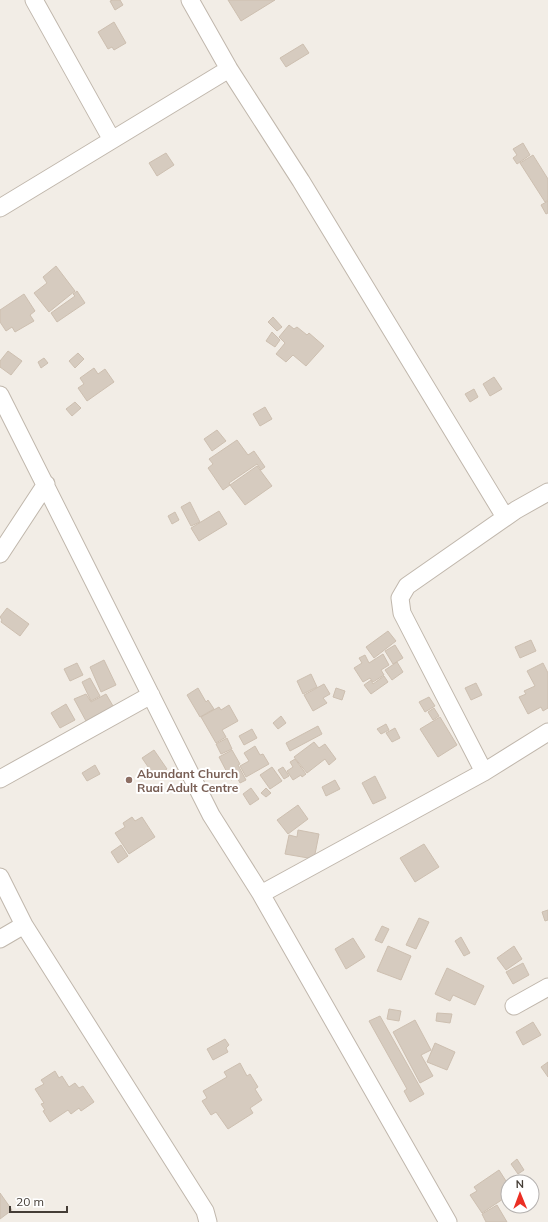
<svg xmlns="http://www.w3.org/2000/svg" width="548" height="1222" font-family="Mulish,sans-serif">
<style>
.building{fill:#d6cbbf;stroke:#cdbfb0}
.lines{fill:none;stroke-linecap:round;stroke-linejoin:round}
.minor-casing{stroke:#c0b7ac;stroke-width:19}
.minor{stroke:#fff;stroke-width:17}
.education-dot{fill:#8d6e63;stroke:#fff;stroke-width:1.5}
.labels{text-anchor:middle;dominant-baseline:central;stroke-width:4;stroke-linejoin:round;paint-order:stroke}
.education-label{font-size:12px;font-weight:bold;fill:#785e54;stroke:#fff;text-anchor:start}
</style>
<rect width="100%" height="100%" fill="#f2ede6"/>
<!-- building -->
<path class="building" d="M113 0H120L123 5 115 10 110 1Z
M228 0H275L241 21Z
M114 22 126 43 114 50 112 47 108 49 98 32Z
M303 44 309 53 286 67 280 58Z
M523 143 530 155 517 164 513 158 517 155 513 149Z
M166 153 174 165 157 176 149 163Z
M533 155 548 179V200L545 202 520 163Z
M548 201V213L546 214 541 205Z
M56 266 75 291 49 312 34 293 47 283 43 277Z
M77 291 85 303 57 322 51 313 75 296 73 294Z
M24 294 35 311 30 315 34 321 15 332 12 327 6 331 0 322V310Z
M273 317 282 327 277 331 268 322Z
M289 325 294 329 297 327 307 335 309 333 324 346 306 366 293 355 286 362 276 354 285 343 279 337Z
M272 332 280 340 275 347 266 341Z
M8 351 22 361 11 375 0 367V361Z
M78 353 84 359 75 368 69 361Z
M44 358 48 363 41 368 38 362Z
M94 368 98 374 105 369 114 382 87 401 78 388 84 384 80 378Z
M494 377 502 389 490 396 483 384Z
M474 389 478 397 470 402 465 394Z
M75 402 81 408 72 416 66 409Z
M265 407 272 419 260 426 253 414Z
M217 430 226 441 212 451 204 439Z
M237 440 248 455 254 451 265 467 261 470 257 464 229 483 230 485 223 490 208 468 213 464 209 459Z
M257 466 272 486 245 505 230 485Z
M190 502 200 522 191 526 181 507Z
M219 511 227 524 199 541 191 528Z
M175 512 179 520 172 524 168 516Z
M7 608 29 624 20 636 1 622 2 620 0 617Z
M388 631 396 641 374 658 366 647Z
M531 640 536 651 520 658 515 647Z
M395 645 403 658 393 664 385 651Z
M383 654 389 665 381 670 384 675 373 682 370 678 363 682 354 668 362 663 359 658 365 655 369 663Z
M104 660 116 685 101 692 90 667Z
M397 662 403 672 392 680 385 670Z
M77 663 83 675 70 681 64 669Z
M543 663 548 673V708L543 711 541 707 528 714 519 697 526 694 524 691 535 686 527 671Z
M311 674 317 687 303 694 297 681Z
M384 676 388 682 371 694 364 685 371 680 373 684Z
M90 678 100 696 91 701 82 682Z
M476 683 482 695 471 700 465 688Z
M324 684 330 694 323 698 327 703 313 711 304 695Z
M198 688 206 702 208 700 214 709 200 717 187 695Z
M336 688 345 691 342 700 333 697Z
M86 694 91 702 106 694 113 706 86 721 74 699Z
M429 697 435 706 425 712 419 702Z
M66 704 75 720 60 728 51 713Z
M229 705 238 721 222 730 226 737 216 743 201 717 219 707 221 710Z
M434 708 439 716 433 720 428 712Z
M281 716 286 723 278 729 273 723Z
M440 717 457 745 438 757 420 729Z
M386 724 389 730 381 734 377 729Z
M318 726 322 734 290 751 286 743Z
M395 728 400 738 392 742 386 733Z
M252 729 257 738 244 745 239 736Z
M227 738 232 749 221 754 216 744Z
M314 742 319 748 325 744 336 759 329 765 325 759 307 773 294 757Z
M255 746 260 755 263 754 269 764 246 777 240 766 249 761 244 753Z
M154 750 167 769 155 777 142 758Z
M232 750 240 764 238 765 246 780 240 783 237 777 231 780 219 757Z
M295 759 306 774 302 777 301 775 293 780 287 771 293 767 290 762Z
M95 765 100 774 87 781 82 773Z
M272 767 282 781 270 789 260 775Z
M283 767 289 776 284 779 278 770Z
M375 776 386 798 373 804 362 783Z
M335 780 340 789 326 796 322 787Z
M251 788 259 799 250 805 243 794Z
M266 788 271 793 266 797 261 793Z
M298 805 308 819 288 834 277 820Z
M132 817 135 821 142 817 155 837 129 854 115 833 125 827 123 823Z
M298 830 319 834 314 859 285 854 289 835 297 837Z
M424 844 439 867 415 882 400 858Z
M121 845 128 856 118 863 111 852Z
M548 910V920L545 921 542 912Z
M419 918 429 922 416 949 406 945Z
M382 926 389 929 382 943 375 940Z
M461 937 470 953 464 956 455 941Z
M353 938 365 957 346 969 335 949Z
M388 946 411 956 401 980 377 971Z
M514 946 522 959 506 970 497 958Z
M523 963 529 975 513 984 506 972Z
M447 968 484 986 475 1005 453 995 450 1001 435 994Z
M389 1009 401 1011 399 1021 387 1019Z
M437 1013 452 1014 450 1023 436 1021Z
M380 1016 424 1094 410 1102 404 1091 407 1089 369 1021Z
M415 1020 431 1050 421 1055 433 1076 420 1083 393 1032Z
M533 1022 541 1035 523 1045 516 1032Z
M225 1039 229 1045 226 1048 228 1052 213 1060 207 1049Z
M435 1043 455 1052 447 1070 427 1062Z
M548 1062V1077L541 1067Z
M240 1063 247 1076 250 1074 258 1087 255 1089 262 1100 250 1108 253 1113 228 1129 216 1112 211 1115 202 1101 207 1098 203 1091 227 1077 224 1072Z
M55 1071 59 1078 62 1076 69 1087 75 1083 79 1088 83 1086 94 1102 81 1111 79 1108 71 1114 68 1110 50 1122 43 1111 45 1110 41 1104 44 1103 35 1089 44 1084 41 1080Z
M517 1159 524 1170 518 1174 511 1164Z
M499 1170 506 1181 505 1182 508 1187V1199L504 1201 503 1199 482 1213 470 1195 477 1191 474 1187Z
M0 1193 12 1210 0 1219Z
M497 1205 507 1222H486L482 1214Z"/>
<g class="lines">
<defs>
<path id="minor" d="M34 0 112 140
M190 0 229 69 301 181 505 517
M0 208 229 69
M0 395 211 815 261 894 448 1222
M0 554 46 484
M484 772 402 613 400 598 407 586 516 510 548 492
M0 779 151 695
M0 877 24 925 205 1211 208 1222
M261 894 484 772 548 732
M0 939 24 925
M514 1006 548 987"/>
</defs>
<!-- minor casing -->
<use href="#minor" class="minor-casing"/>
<!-- minor -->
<use href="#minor" class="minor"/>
</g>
<!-- markers -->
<circle class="education-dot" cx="129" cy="780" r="4"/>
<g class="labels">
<!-- education labels -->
<g class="education-label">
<text x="137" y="773">Abundant Church<tspan x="137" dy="14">Ruai Adult Centre</tspan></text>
</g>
</g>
<!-- north arrow -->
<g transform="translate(520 1194) rotate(359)"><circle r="19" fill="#ffffff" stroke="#b4b1af"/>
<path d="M0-3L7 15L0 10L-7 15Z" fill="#eb2f24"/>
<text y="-6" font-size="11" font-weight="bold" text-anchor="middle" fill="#443d36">N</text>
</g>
<!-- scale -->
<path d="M10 1206v6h57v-6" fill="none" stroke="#443d36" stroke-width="2"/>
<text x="16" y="1206" font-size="12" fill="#443d36" stroke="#ffffff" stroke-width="3" paint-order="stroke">20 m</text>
</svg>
